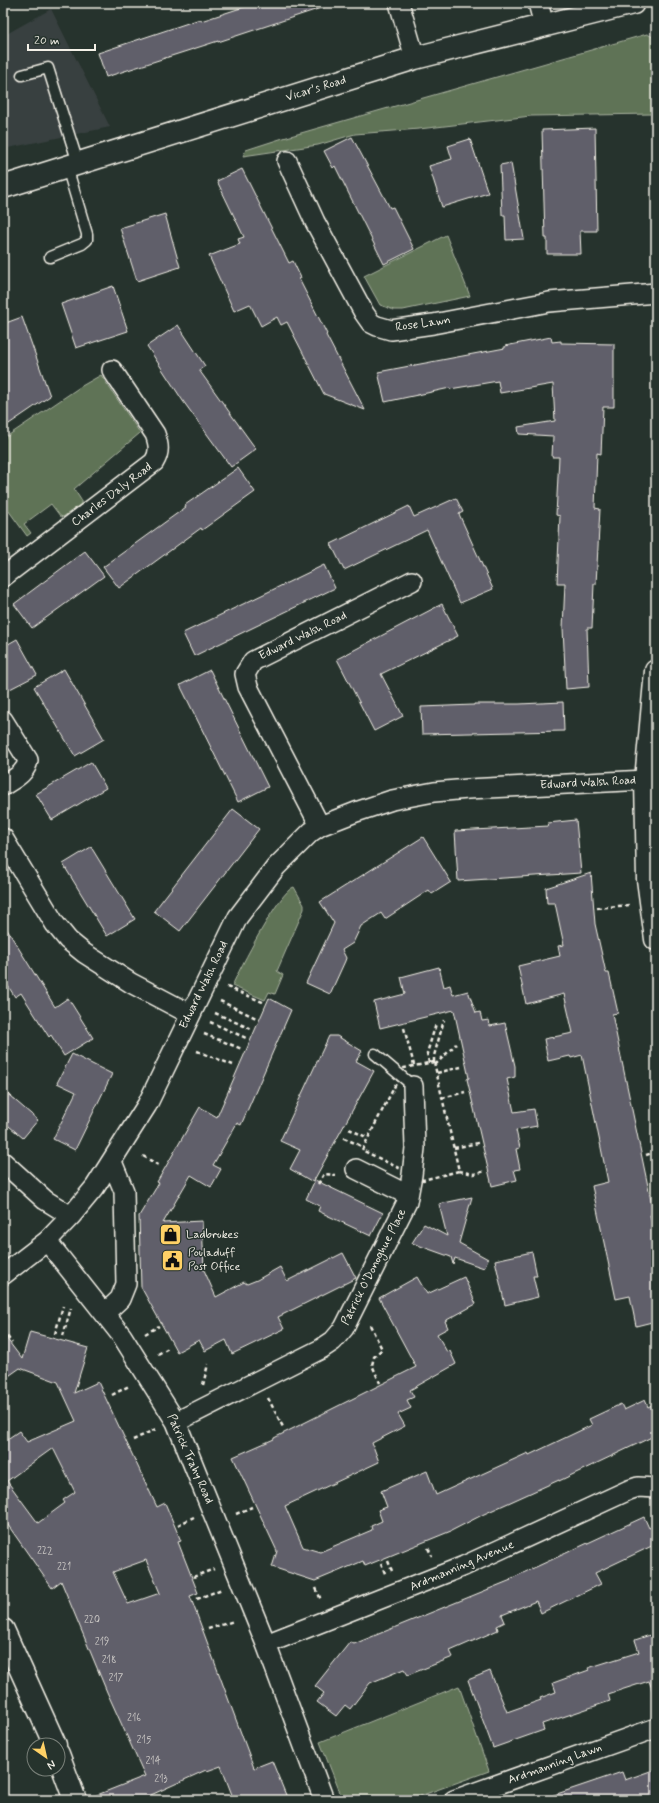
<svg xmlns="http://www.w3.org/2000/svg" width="659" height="1803" font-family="Mynerve,sans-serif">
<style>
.built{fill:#384040}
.green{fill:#5e7356;stroke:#a9b29f}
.building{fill:#615f6b;stroke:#f4f1e8;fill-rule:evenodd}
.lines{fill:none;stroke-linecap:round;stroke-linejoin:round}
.service-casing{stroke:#f4f1e8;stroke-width:13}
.minor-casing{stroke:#f4f1e8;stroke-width:22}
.tertiary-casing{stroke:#f4f1e8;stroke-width:25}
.path{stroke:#f4f1e8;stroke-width:2.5;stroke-dasharray:4 3;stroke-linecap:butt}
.service{stroke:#26332d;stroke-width:10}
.minor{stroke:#26332d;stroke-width:19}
.tertiary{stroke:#26332d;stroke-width:22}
.labels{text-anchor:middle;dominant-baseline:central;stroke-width:3;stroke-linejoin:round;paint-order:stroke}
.number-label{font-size:10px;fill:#cfccc9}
.street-label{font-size:12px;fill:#f4f1e8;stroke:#26332d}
.poi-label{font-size:12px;fill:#f4f1e8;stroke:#26332d;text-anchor:start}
</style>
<rect width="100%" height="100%" fill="#26332d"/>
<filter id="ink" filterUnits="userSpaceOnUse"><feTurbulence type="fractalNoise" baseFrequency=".025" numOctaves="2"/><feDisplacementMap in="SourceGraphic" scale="8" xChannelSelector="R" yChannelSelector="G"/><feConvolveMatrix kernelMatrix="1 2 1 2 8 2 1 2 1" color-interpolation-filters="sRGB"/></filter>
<g filter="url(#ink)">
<!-- built -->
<path class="built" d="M51 9 110 127 3 149V36Z"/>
<!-- green -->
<path class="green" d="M647 34 653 37 655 43 652 114 531 116 419 129 355 134 318 145 243 156 246 150 280 139Z
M446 235 470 296 403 310H394L380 305 364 276Z
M101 375 140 433 74 489 81 500V504L63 517 60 516 51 504 24 524 31 533 27 536 3 503V439L80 387Z
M294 887 304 905V909L277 971 283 975 275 994 269 992 265 1000 232 986C239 970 280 890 294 887Z
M459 1686 489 1771 409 1800H343L320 1742Z"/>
<!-- building -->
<path class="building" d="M256 3H326L327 6 218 42V41L106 77 98 53 200 19 201 21Z
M595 128 597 231H580L581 254H547V238H545L542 130Z
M352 137 390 208 393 207 414 249 384 264 335 166 333 168 324 151Z
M470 139 488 193 442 207 429 166 452 159 448 146Z
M511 163 516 192 524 239 506 240 505 215H502L500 165Z
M242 169 289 263 293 261 301 278 299 279 327 334 326 335 365 410 324 394 287 322 281 325 277 317 261 326 250 304 234 311 209 256 240 244 238 239 244 237 217 181Z
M165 214 180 267 137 281 120 228Z
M113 286 128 331 76 348 61 304Z
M22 317 50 396 3 428V324Z
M178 325 205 366 199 370 256 449 231 467 183 401 147 346Z
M551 337 552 342 561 341V343L614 344V407H603L601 454 597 453 595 508 600 509 596 584H594L592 628H587L589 687 566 689 563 628 565 583H557L560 516 556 515 559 457H552L553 436 519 434 518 427 555 421 553 384 500 393 498 381 450 389V388L385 402 378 372 505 348V346Z
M238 468 255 492 202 530 201 528 119 588 103 567 186 507 185 505Z
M456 498 463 512 459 514 493 589 460 603 427 530 344 570 331 544 409 506 414 517Z
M85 551 104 576 32 628 14 604Z
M324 565 335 588 194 656 183 633Z
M442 604 458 636 381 674 403 716 374 731 337 659Z
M17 639 37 675 8 690 3 680V647Z
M64 669 104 739 75 756 34 687Z
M210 670 268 787 238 802 180 685Z
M563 702 564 731 422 734 421 707 474 705V704H519Z
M91 762 106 788 52 820 36 794Z
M233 809 259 829 180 931 154 911Z
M576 820 581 873 458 881 455 831 549 826 548 823Z
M423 837 451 882 432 894 429 890 385 919 381 913 361 926 353 943 342 950 346 958 345 961 330 994 306 983 334 923 320 902Z
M91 847 135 919 107 936 63 864Z
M591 873 595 924 606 973H609L618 1013 612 1014 654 1215H650L656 1242V1321L636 1326 630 1296 616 1299 592 1186 608 1182 582 1055 571 1058 570 1056 548 1061 544 1039 573 1033 564 994 526 1004 518 966 560 956 558 946 564 945 555 903H547L546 888Z
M3 923 55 1007 68 998 93 1038 64 1056 51 1035 49 1037 21 993 15 997 3 978Z
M439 967 444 987 450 985 453 995 468 991 476 1013 480 1012 482 1021 489 1020 490 1026 505 1023 515 1066V1077L507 1079 514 1112 534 1109 537 1126 516 1130 520 1148 516 1149 520 1169 514 1170 517 1180 492 1186 467 1079 469 1078 454 1010 380 1028 374 1002 405 994 401 977Z
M269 998 291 1010 241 1125 237 1123 213 1165 221 1169 211 1187 191 1175 163 1223 202 1221 204 1270 216 1297 244 1282 247 1284 257 1280 280 1267 287 1281 343 1253 356 1278 278 1317 284 1329 232 1354 226 1340 205 1351 199 1340 177 1352 141 1287 139 1216 159 1183 157 1182 200 1107 217 1117Z
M329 1036H337L362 1051 356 1061 374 1071 313 1182 290 1169 300 1150 280 1141Z
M72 1054 112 1074 75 1150 53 1139 76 1092 57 1083Z
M3 1090 38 1120 23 1138 3 1121Z
M315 1180 383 1213 371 1236 318 1211 320 1206 306 1199Z
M472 1197 459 1243 488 1259 484 1268 455 1258 453 1264 451 1257 412 1243 424 1224 447 1236 439 1204Z
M532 1252 537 1276H533L538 1297 505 1305 495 1260Z
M417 1277 427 1294 464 1277 476 1304 445 1321 448 1328 437 1334 447 1352 450 1351 456 1364 410 1390 414 1397 407 1400 411 1408 398 1414 405 1426 372 1443 379 1462 285 1506 303 1547 320 1552 372 1530 371 1526 382 1521 378 1510 387 1507 381 1491 427 1471 436 1495 528 1453 529 1455 592 1425 589 1419 621 1404 624 1410 645 1400 648 1407 656 1403V1435L559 1481V1480L484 1514 451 1531 365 1566 363 1561 315 1581 272 1567 277 1551 233 1457 274 1439V1438L416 1367 379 1298Z
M30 1332 88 1348 74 1393 98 1382 157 1507 165 1503 181 1541 178 1542 198 1593 190 1596 254 1768 272 1761 288 1800H234L221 1766 207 1771 206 1770 140 1800H87V1799L145 1776 107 1692 61 1581 52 1588 3 1518V1442L19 1431 27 1442 76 1421 58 1382 20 1368 3 1380V1334L22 1359ZM53 1448 75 1492 63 1500 65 1503 38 1523 7 1481ZM146 1560 160 1593 128 1604 113 1572Z
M644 1517 649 1528 656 1525V1544L595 1573 601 1584 541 1613 536 1601 502 1615 505 1622 497 1626 498 1630 450 1651 453 1657 408 1675 404 1669 370 1683 350 1709 345 1705 336 1716 317 1702 324 1693 315 1686 350 1642 354 1644 511 1580 510 1579Z
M656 1633V1692H653L649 1681 608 1694 610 1701 542 1724 544 1730 493 1748 468 1680 490 1671 507 1712 541 1700 540 1698 556 1692 553 1683 589 1670 588 1668 639 1652 635 1640Z
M656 1769V1800H549L548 1797 622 1772 625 1780Z"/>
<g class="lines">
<defs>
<path id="service" d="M22 75 48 68 78 163
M50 257 82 244 87 240V234L67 167
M375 1054 413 1086"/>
<path id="minor" d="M399 3 415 58
M538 3 544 25
M287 161 315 222 364 313 371 323 377 326 391 330 433 324 549 302 656 293
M3 577 154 462C160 452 159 445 155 434L112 370
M3 720 28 760C26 774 13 779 3 786
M320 826 248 687 245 674 253 661 412 581
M3 838 55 924 68 940 84 953 131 983 190 1014
M3 1162 45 1200 71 1216
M356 1169 408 1195
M47 1241 122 1336 176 1422 266 1644 324 1800
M3 1275 47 1241 71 1216 95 1187 147 1105 238 917 276 867 311 832 320 826 356 812 392 800 434 792 468 789 646 780
M105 1313 120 1299 126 1284 124 1191 112 1162
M176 1422 321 1349 333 1341 344 1328 407 1202 412 1175 415 1148 413 1086
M266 1644 464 1566 629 1490 638 1487 656 1488
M454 1800 656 1728"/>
<path id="tertiary" d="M3 187 415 58 633 3
M656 671 646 780 648 879 656 939
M3 1630 55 1745
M58 1754 75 1800"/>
</defs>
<!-- service casing -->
<use href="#service" class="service-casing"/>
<!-- minor casing -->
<use href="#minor" class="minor-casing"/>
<!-- tertiary casing -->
<use href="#tertiary" class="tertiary-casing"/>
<!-- path -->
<path class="path" d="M597 908 629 905
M227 987 265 1003
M220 1001 256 1018
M215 1013 251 1029
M210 1022 246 1038
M404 1028 414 1065
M204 1034 242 1049
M197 1051 233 1065
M434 1062 459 1171 423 1180 362 1150 404 1068Z
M434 1062V1056L444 1020
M429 1063 427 1053 436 1024
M435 1065 456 1044
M437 1073 461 1067
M442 1098 465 1092
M349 1129 368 1138
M344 1138 363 1147
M454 1148 478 1143
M646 1155 656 1152
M143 1156 160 1166
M459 1171 474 1174 486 1171
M318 1184 324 1174 336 1175
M3 1235 4 1236
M370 1325 382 1349 374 1357 372 1365 380 1383
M3 1331 12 1343
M55 1334 63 1306
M145 1334 159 1326
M63 1336 71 1308
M158 1354 170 1347
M203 1385 208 1364
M112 1395 129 1386
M268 1398 284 1429
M133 1440 156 1429
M236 1514 252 1507
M178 1525 194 1517
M428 1548 432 1556
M388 1561 392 1571
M381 1563 386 1576
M193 1577 214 1569
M316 1588 321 1600
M197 1599 222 1589
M208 1629 234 1621"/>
<!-- service -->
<use href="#service" class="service"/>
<!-- minor -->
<use href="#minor" class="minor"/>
<!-- tertiary -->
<use href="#tertiary" class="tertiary"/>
</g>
</g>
<!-- icons -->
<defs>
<symbol id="shop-square" viewBox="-11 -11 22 22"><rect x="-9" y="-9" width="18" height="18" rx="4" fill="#ffd166" stroke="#26332d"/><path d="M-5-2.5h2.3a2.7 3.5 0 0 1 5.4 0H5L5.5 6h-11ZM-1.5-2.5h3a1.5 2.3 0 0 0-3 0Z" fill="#111"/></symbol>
<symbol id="civic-square" viewBox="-11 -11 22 22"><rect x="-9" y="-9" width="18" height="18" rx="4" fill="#ffd166" stroke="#26332d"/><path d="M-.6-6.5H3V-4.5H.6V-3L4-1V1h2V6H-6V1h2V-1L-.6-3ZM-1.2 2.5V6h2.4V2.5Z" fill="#111"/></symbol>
</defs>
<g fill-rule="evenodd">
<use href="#shop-square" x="158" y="1222" width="25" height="25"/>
<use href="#civic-square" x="160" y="1248" width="25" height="25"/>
</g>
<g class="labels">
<!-- number labels -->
<g class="number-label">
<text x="45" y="1551">222</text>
<text x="64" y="1567">221</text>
<text x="92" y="1620">220</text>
<text x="102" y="1642">219</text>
<text x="109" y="1660">218</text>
<text x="116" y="1678">217</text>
<text x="134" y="1718">216</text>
<text x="144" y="1740">215</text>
<text x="153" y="1761">214</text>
<text x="161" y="1779">213</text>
</g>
<!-- street labels -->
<g class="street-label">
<text transform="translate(316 89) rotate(-17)">Vicar's Road</text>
<text transform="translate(423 324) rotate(-8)">Rose Lawn</text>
<text transform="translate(112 495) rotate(-37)">Charles Daly Road</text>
<text transform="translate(303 636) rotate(-26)">Edward Walsh Road</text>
<text transform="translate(588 783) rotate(-3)">Edward Walsh Road</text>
<text transform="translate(204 985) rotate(-64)">Edward Walsh Road</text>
<text transform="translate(374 1267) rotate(-63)">Patrick O'Donoghue Place</text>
<text transform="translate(190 1459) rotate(66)">Patrick Trahy Road</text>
<text transform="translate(462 1566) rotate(-23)">Ardmanning Avenue</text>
<text transform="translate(555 1764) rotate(-20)">Ardmanning Lawn</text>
</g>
<!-- poi labels -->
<g class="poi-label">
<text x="186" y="1235">Ladbrokes</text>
<text x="188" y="1253">Pouladuff<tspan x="188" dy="14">Post Office</tspan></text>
</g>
</g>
<!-- margin -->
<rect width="659" height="1803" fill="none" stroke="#26332d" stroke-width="16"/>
<rect x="8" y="8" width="643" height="1787" fill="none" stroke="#f4f1e8" stroke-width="1.5" filter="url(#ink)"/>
<!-- north arrow -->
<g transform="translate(46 1757) rotate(146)"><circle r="19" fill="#26332d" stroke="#787f78"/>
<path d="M0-3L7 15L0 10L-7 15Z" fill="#ffd166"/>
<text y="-6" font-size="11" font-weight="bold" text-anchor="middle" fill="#f4f1e8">N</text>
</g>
<!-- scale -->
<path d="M28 44v6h67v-6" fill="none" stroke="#f4f1e8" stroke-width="2"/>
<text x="34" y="44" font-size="12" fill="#f4f1e8" stroke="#26332d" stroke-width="3" paint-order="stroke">20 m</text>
</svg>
